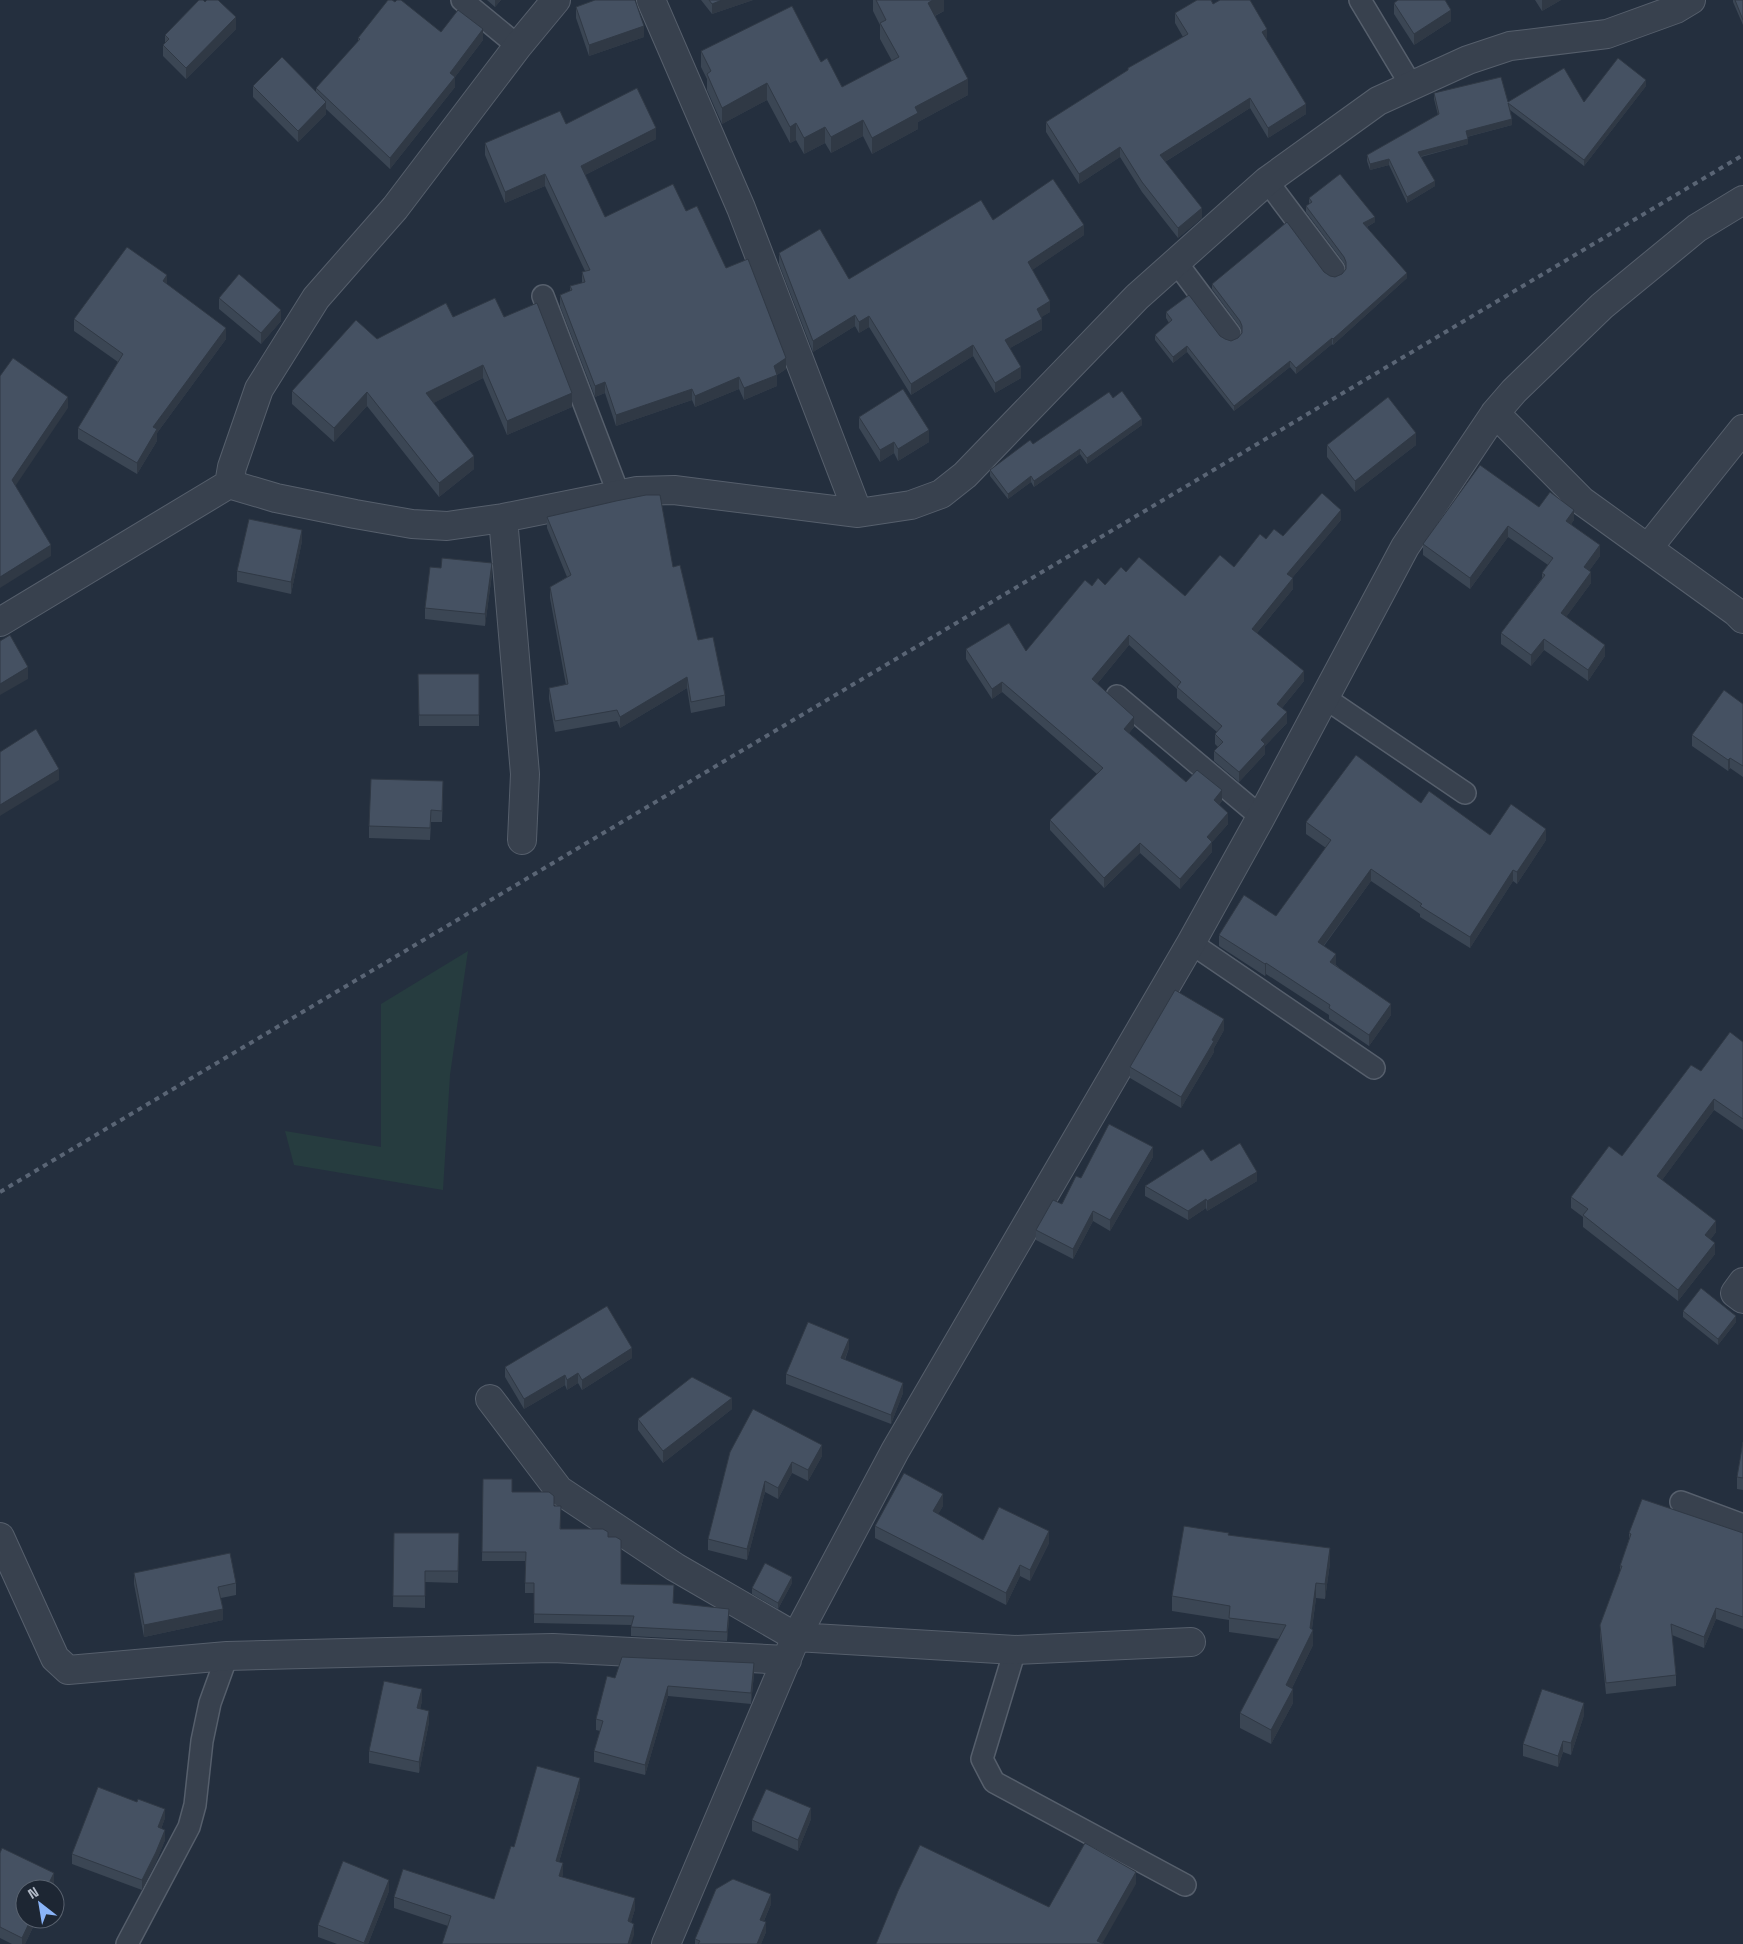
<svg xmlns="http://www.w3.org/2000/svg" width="1743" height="1944" font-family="'Space Grotesk',sans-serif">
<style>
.green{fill:#263c3f}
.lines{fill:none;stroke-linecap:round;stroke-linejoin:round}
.service-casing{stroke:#565f6c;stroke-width:24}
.minor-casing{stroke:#565f6c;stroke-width:30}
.service{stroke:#38414e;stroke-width:21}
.minor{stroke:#38414e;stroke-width:28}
.rail{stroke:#5a6575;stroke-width:4;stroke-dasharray:5 5;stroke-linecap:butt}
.wall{fill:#3b4654}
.shaded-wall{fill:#303945}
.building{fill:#455162;stroke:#303945}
</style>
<rect width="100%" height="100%" fill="#242f3e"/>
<!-- green -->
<path class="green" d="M468 951 450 1075 443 1190 294 1165 285 1131 381 1147V1004Z"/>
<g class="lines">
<defs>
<path id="service" d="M462 0 518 46
M1360 0 1411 85
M1267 181 1334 270
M1176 262 1230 334
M543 296 619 495
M1117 696 1261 817
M1325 698 1465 793
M1191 943 1374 1068
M1681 1502 1743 1525
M1015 1650 982 1759 994 1782 1185 1885
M127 1944 189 1827 195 1805 202 1741 210 1703 227 1656"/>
<path id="minor" d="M651 0 741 208 858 513
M1495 413 1582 501 1736 612 1743 619
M229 484 232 467 259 389 316 298 395 208 518 46 556 0
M503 518 525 774 522 840
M1648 548 1743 429
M0 622 229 484 276 498 355 514 412 524 447 526 503 518 637 491 674 490 858 513 911 505 941 494 965 475 1137 297 1267 181 1378 101 1468 60 1510 46 1607 34 1676 9 1691 0
M1743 1282 1735 1293 1743 1299
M490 1399 559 1490 675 1567 796 1637 1015 1650 1191 1642
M0 1537 55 1658 68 1670 227 1656 553 1648 787 1660
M666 1944 796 1637 895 1451 1191 943 1261 817 1405 547 1495 413 1514 391 1602 306 1697 228 1743 200"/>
</defs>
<!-- service casing -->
<use href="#service" class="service-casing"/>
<!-- minor casing -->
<use href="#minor" class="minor-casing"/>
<!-- service -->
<use href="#service" class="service"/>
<!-- minor -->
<use href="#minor" class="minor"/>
<!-- rail -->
<path class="rail" d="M0 1192 1743 155"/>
</g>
<!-- wall -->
<path class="wall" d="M487 0H501L495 7Z
M701 0H753L712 14Z
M873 0H944V11L935 16 968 95 918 122V129L872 154 863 136 831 153 825 143 804 154 796 140 790 143 767 100 722 124 707 90V79L701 67V51L821 62 842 87 892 61 880 39V25L873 11Z
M1535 0H1561L1542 11Z
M1733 0H1743V25L1733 2Z
M1394 3 1451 21 1414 45 1394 14Z
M1213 4 1266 39 1306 114 1268 138 1250 108 1165 162 1202 218 1178 238 1142 192 1120 157 1079 184 1046 132V122L1128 70V68L1183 37 1175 23V13Z
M576 7 644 37 589 56 576 18Z
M236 29 186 79 163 56V45L165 43V35Z
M441 32 483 40 455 77V87L390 169 326 109V114L298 142 253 97V86L316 92V88L358 42V38Z
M1646 86 1584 166 1510 110 1512 125 1467 137 1468 144 1421 157 1435 186 1407 203 1389 165 1370 170 1367 161V155L1438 115 1434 99V93L1508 102H1584Z
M566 124 656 139 585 175 605 217 686 211 726 268 786 369 777 375V386L744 400 739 389 695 407 692 400 616 426 605 393 595 397 560 306V295L570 291V286L582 283V272L585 271 545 186 505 203 485 155V143Z
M1309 198 1375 222 1367 227 1407 278 1333 345 1332 344 1296 374 1290 367 1234 411 1187 352 1173 363 1155 340V335L1169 323 1166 318V312L1220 336 1225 339 1231 341 1238 338 1242 333 1240 327 1212 289V284L1324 272 1330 276 1335 277 1342 274 1346 269 1344 263 1306 212V206L1309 204Z
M993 220 1084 235 1032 270 1050 312 1041 317 1042 330 1010 348 1021 378 995 393 973 356 911 395 869 327 859 333 855 326 813 352 779 264V253L849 279Z
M167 284 226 339 157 433V441L137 474 78 439V428L118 362 74 331V319Z
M219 298 281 321 261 344 219 309Z
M453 317H504L572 407 507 435 483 378 433 403 474 469 439 497 367 406 334 442 292 404V391L377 339Z
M1113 398 1142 425 1087 464 1080 454 1034 487 1031 482 1008 499 990 476V470Z
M859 417 929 442 898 461 894 453 880 462 859 428Z
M1327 445H1416L1355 492 1327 457Z
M1539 507 1574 520 1571 524 1600 556 1589 571 1591 583 1566 617 1605 656 1588 681 1544 650 1531 666 1501 644V633L1542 578V573L1548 565 1508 537 1470 589 1423 555V544Z
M547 517 673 567 698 640 725 695V706L691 713 687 688 620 728 617 721 555 732 549 699V688L566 685 550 598V587L567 577 547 528Z
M1341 520 1292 578 1293 589 1257 633 1304 681 1282 708 1287 723 1265 746V754L1239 782 1214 761V751L1218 747 1215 744V734L1217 732 1177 698V689L1129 645 1097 684 1134 727 1129 733 1186 782 1222 801 1219 805 1228 824 1212 842V852L1180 889 1140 853 1104 888 1050 830V820L1097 774 1002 692 992 699 966 659V649L1026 651 1092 586 1105 585 1126 572 1185 596 1234 567 1266 539 1283 536Z
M302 541 291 594 237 582V571Z
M492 574 485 626 425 619V608Z
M418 674H479V726H419Z
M1743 704V777L1730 768 1728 771 1692 746V735Z
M443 793 442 822H431L430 840 369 838V826Z
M1421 803 1490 835 1546 840 1517 884 1513 881 1470 948 1420 917V914L1371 881 1324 946 1336 965 1391 1015 1369 1046 1329 1019V1015L1266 974 1265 976 1219 946V935L1276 916 1326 848 1306 834V822Z
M1224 1030 1214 1048V1052L1181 1108 1130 1078V1067Z
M1743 1042V1130L1714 1110 1662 1180 1716 1232 1710 1240 1715 1254 1678 1301 1583 1227V1217L1571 1208V1197L1622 1156 1701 1071Z
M1153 1157 1110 1231 1093 1221 1073 1259 1036 1240V1230L1062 1204 1081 1178Z
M1211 1161 1257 1181 1207 1211 1206 1208 1188 1220 1145 1196V1186Z
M1683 1311 1736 1322 1718 1345 1683 1317Z
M849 1348 845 1360 903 1393 891 1424 786 1384V1374Z
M632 1358 582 1390 578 1383 567 1390 565 1385 524 1409 505 1377V1367Z
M732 1409 663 1463 638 1430V1419Z
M1743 1442V1490L1737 1489V1477Z
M730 1452 822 1456 808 1481 792 1473 778 1499 765 1492 747 1560 708 1550V1539Z
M483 1479 512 1492 554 1506 561 1529 608 1537 621 1584 673 1603 729 1619 727 1641 631 1636V1625L534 1623V1593H525V1561H482Z
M943 1506 938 1514 983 1540 1049 1543 1030 1581 1020 1576 1006 1605 875 1538V1526Z
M394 1533H459L458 1583 425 1582V1608L393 1607Z
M1629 1533H1743V1629L1716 1619 1704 1648 1672 1635 1676 1675V1686L1606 1694 1600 1636V1625L1620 1572V1566L1629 1539Z
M1229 1535 1330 1563 1325 1599 1316 1598 1312 1629 1313 1645 1292 1688 1293 1703 1271 1744 1240 1728V1713L1279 1639 1229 1632V1620L1172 1611V1596Z
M134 1573 236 1583V1595L221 1598 223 1620 144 1637 134 1584Z
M792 1583 778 1609 752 1594V1588Z
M754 1674 751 1704 668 1696 645 1775 594 1762V1751L600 1731 596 1730V1719L615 1678Z
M422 1701 420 1709 429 1722 419 1773 369 1763V1751Z
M1584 1715 1571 1755 1563 1752 1558 1767 1523 1756V1744Z
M580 1789 559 1862 563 1874 562 1877 635 1909 631 1922 634 1935 448 1926 394 1908V1897L494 1899 514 1847Z
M165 1818 161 1829 165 1840 156 1862 142 1890 72 1864V1854Z
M811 1819 798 1851 752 1831V1820Z
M0 1853 54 1885 52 1889H25V1919H37L25 1944H12L0 1938Z
M389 1891 368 1944H337L318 1937V1925Z
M771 1904 764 1921 766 1932 761 1944H695V1939Z"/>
<!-- shaded-wall -->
<path class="shaded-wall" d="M495 0H501L495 7Z
M722 0H753L712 14V4Z
M933 0H944V11L928 19V3Z
M1542 0H1561L1542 11Z
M1451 10V21L1414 45V34Z
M236 17V29L186 79V68Z
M644 26V37L589 56V45Z
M483 29V40L455 77V87L390 169V158L450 73Z
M1267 29V39L1262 32Z
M968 79V95L918 122V129L872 154V138L915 107Z
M1646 80V86L1584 166V160Z
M767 83V100L722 124V108Z
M1250 98V108L1160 165V155Z
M326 102V114L298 142V131Z
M1306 104V114L1268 138V128Z
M1512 119V125L1466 137V131Z
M863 120V136L831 153V137Z
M796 123V140L790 143V127Z
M825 127V143L804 154V138Z
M656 128V139L581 177V166Z
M1468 139V144L1418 157V152Z
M1120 147V157L1079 184V174Z
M1389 159V165L1370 170V164Z
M545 174V186L505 203V192Z
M1435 181V186L1407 203V197Z
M1202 208V218L1178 238V228Z
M1375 217V222L1363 229V223Z
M1084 225V235L1028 273V262Z
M1407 273V278L1333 345V339Z
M167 275V287L163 281Z
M1050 301V312L1037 320V309Z
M281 310V321L261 344V333Z
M855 315V326L813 352V341Z
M869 316V327L859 333V322Z
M1042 319V330L1005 351V340Z
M226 328V339L157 433V441L137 474V463L153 427Z
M1332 338V344L1296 374V368Z
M973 345V356L911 395V384Z
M1187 346V352L1173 363V357Z
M786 358V369L777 375V386L744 400V388L774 366Z
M1290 361V367L1234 411V406Z
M483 365V378L426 407V393Z
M1021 367V378L995 393V383Z
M739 377V389L695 407V396Z
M605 382V393L595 397V386Z
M692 389V400L616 426V415Z
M367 392V406L334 442V428Z
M572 393V407L507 435V421Z
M68 397V408L12 491V480Z
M1142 419V425L1087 464V458Z
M929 430V442L898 461V449Z
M1416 433V445L1355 492V481Z
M894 442V453L880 462V450Z
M1080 449V454L1034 487V481Z
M474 456V469L439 497V483Z
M1031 476V482L1008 499V494Z
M1341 510V520L1287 584V574Z
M1574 510V520L1566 531V521Z
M1508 526V537L1470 589V578Z
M302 530V541L291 594V582Z
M51 545V556L0 588V577Z
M1600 545V556L1584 578V567Z
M492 563V574L485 626V614Z
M1591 572V583L1561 624V613Z
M1293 578V589L1252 639V629Z
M1129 635V645L1092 690V679Z
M1544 639V650L1531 666V655Z
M1605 645V656L1588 681V670Z
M28 667V679L0 695V684Z
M1304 671V681L1277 714V704Z
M687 677V688L620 728V717Z
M1002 682V692L992 699V689Z
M1287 712V723L1265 746V754L1239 782V772L1261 740Z
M1134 717V727L1124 739V729Z
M1730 758V768L1728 771V760Z
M59 769V780L0 816V805Z
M1222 790V801L1214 810V800Z
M1228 813V824L1207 848V837Z
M1546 829V840L1517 884V872Z
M1212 842V852L1180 889V879Z
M1140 843V853L1104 888V878Z
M1371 869V881L1318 953V942Z
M1513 870V881L1470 948V937Z
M1336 954V965L1330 962Z
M1266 963V974L1265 976V964Z
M1391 1004V1015L1369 1046V1035Z
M1224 1019V1030L1214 1048V1052L1181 1108V1097Z
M1714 1099V1110L1657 1187V1176Z
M1153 1147V1157L1110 1231V1220Z
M1257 1172V1181L1207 1211V1201Z
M1206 1199V1208L1188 1220V1211Z
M1093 1211V1221L1073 1259V1249Z
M1716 1221V1232L1705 1247V1235Z
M1715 1243V1254L1678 1301V1290Z
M1736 1316V1322L1718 1345V1339Z
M849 1339V1348L841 1368V1358Z
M632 1348V1358L582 1390V1380Z
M578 1373V1383L567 1390V1380Z
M565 1375V1385L524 1409V1399Z
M903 1383V1393L891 1424V1415Z
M732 1398V1409L663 1463V1451Z
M822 1445V1456L808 1481V1470Z
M792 1462V1473L778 1499V1488Z
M765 1481V1492L747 1560V1549Z
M943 1494V1506L933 1523V1511Z
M1049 1531V1543L1030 1581V1570Z
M1330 1548V1563L1325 1599V1584Z
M1020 1565V1576L1006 1605V1593Z
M792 1577V1583L778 1609V1603Z
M1316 1583V1598L1311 1635 1313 1630V1645L1286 1700V1685L1310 1628Z
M1716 1608V1619L1704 1648V1637Z
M223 1609V1620L144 1637V1625Z
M729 1609V1619L727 1641V1632Z
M754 1663V1674L751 1704V1693Z
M668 1686V1696L645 1775V1765Z
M422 1689V1701L417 1720V1708Z
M1293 1689V1703L1271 1744V1730Z
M1584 1703V1715L1571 1755V1743Z
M429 1711V1722L419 1773V1762Z
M1563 1741V1752L1558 1767V1756Z
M580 1778V1789L556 1872V1861Z
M811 1808V1819L798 1851V1840Z
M165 1809V1818L158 1837V1827Z
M165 1830V1840L156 1862 142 1890V1880Z
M563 1863V1874L559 1887V1876Z
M1136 1872V1884L1102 1944 1097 1941Z
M54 1873V1885L52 1889H46Z
M389 1880V1891L368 1944H364Z
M771 1894V1904L760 1930V1920Z
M635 1898V1909L628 1932V1921Z
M31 1919H37L25 1944H22V1938Z
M766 1922V1932L761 1944H757Z
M634 1924V1935L631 1944H628Z"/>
<!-- building -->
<path class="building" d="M199 0H203L205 2 207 0H218L236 17 186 68 163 45 169 39 165 35Z
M388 0H392L395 2 397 0H401L441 32 458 10 483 29 450 73 455 77 390 158 316 88 360 39 358 38Z
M595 0H635L644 26 589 45 576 7Z
M709 0H722L712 4Z
M876 0H933L928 3 968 79 915 107 918 113 872 138 863 120 831 137 825 127 804 138 796 123 790 127 767 83 722 108 707 74 711 71 701 51 792 6 821 62 827 58 842 87 899 57 880 23 886 20Z
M1197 0H1211L1213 4 1220 0H1250L1267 29 1262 32 1306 104 1268 128 1250 98 1160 155 1202 208 1178 228 1142 182 1120 147 1079 174 1046 122 1128 70V68L1188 34 1175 13Z
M1398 0H1445L1451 10 1414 34 1394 3Z
M1735 0H1743V20Z
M282 57 326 102 298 131 253 86Z
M1618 58 1646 80 1584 160 1508 103 1512 119 1466 131 1468 139 1418 152 1435 181 1407 197 1389 159 1370 164 1367 155 1439 114 1434 93 1501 77 1508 102 1564 68 1584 102Z
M637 88 656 128 581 166 605 217 673 184 686 211 697 206 726 268 748 259 786 358 774 366 777 375 744 388 739 377 695 396 692 389 616 415 605 382 595 386 560 295 572 290 570 286 585 282 582 272 590 270 545 174 505 192 485 143 560 111 566 124Z
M1340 174 1375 217 1363 223 1407 273 1333 339 1332 338 1296 368 1290 361 1234 406 1187 346 1173 357 1155 335 1172 320 1166 312 1189 295 1220 336 1225 339 1231 341 1238 338 1242 333V326L1240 321 1212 284 1287 222 1324 272 1330 276 1335 277 1342 274 1346 269V262L1344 257 1306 206 1312 202 1309 198Z
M1053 179 1084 225 1028 262 1050 301 1037 309 1042 319 1005 340 1021 367 995 383 973 345 911 384 869 316 859 322 855 315 813 341 779 253 820 229 849 279 981 200 993 220Z
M127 247 167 275 163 281 226 328 153 427 157 429 137 463 78 428 123 354 74 319Z
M239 274 281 310 261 333 219 298Z
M495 298 504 317 537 303 572 393 507 421 483 365 426 393 474 456 439 483 367 392 334 428 292 391 356 320 377 339 446 303 453 317Z
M13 358 68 397 12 480 51 545 0 577V376Z
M903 389 929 430 898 449 894 442 880 450 859 417Z
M1122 391 1142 419 1087 458 1080 449 1034 481 1031 476 1008 494 990 470 1030 440 1033 444 1109 392 1113 398Z
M1388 397 1416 433 1355 481 1327 445Z
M1480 465 1539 507 1550 492 1574 510 1566 521 1600 545 1584 567 1591 572 1561 613 1605 645 1588 670 1544 639 1531 655 1501 633 1545 575 1542 573 1553 558 1508 526 1470 578 1423 544Z
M1322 493 1341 510 1287 574 1293 578 1252 629 1304 671 1277 704 1287 712 1261 740 1265 744 1239 772 1214 751 1223 742 1215 734 1222 726 1177 687 1181 682 1129 635 1092 679 1134 717 1124 729 1186 782 1197 770 1222 790 1214 800 1228 813 1207 837 1212 842 1180 879 1140 843 1104 878 1050 820 1103 768 1002 682 992 689 966 649 1009 623 1026 651 1085 580 1092 586 1098 578 1105 585 1121 567 1126 572 1139 557 1185 596 1220 555 1234 567 1260 534 1266 539 1274 529 1283 536Z
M646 495H660L673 567 680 565 698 640 713 637 725 695 691 702 687 677 620 717 617 710 555 721 549 688 568 684 550 587 571 575 547 517 616 501Z
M249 519 302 530 291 582 237 571Z
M442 558 492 563 485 614 425 608 430 567 441 568Z
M10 635 28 667 0 684V641Z
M418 674H479V715H419Z
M1724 690 1743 704V766L1730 758 1728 760 1692 735Z
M36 729 59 769 0 805V752Z
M1356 755 1421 803 1429 791 1490 835 1511 804 1546 829 1517 872 1513 870 1470 937 1420 906 1422 904 1371 869 1318 942 1336 954 1330 962 1391 1004 1369 1035 1329 1008 1330 1005 1266 963 1265 964 1219 935 1244 895 1276 916 1331 840 1306 822Z
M371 779 443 781 442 811 431 810 430 828 369 826Z
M1175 990 1224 1019 1212 1040 1214 1041 1181 1097 1130 1067Z
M1730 1032 1743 1042V1119L1714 1099 1657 1176 1716 1221 1705 1235 1715 1243 1678 1290 1583 1215 1588 1209 1571 1197 1609 1146 1622 1156 1691 1065 1701 1071Z
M1109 1124 1153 1147 1110 1220 1093 1211 1073 1249 1036 1230 1053 1200 1062 1204 1076 1176 1081 1178Z
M1240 1143 1257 1172 1207 1201 1206 1199 1188 1211 1145 1186 1203 1149 1211 1161Z
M1701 1288 1736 1316 1718 1339 1683 1311Z
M607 1306 632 1348 582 1380 578 1373 567 1380 565 1375 524 1399 505 1367Z
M808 1322 849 1339 841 1358 903 1383 891 1415 786 1374Z
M692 1377 732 1398 663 1451 638 1419Z
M753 1409 822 1445 808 1470 792 1462 778 1488 765 1481 747 1549 708 1539 730 1452Z
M1743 1442V1478L1737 1477Z
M904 1473 943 1494 933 1511 983 1540 999 1507 1049 1531 1030 1570 1020 1565 1006 1593 875 1526Z
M483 1479H512V1492H549L554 1496V1506H561L560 1529H603L608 1532V1537H616L621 1540V1584L674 1585 673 1603 729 1609 727 1632 631 1627 634 1616 534 1614V1583H525L526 1552H482Z
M1642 1499 1743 1533V1617L1716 1608 1704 1637 1671 1624 1676 1675 1606 1683 1600 1625 1622 1566H1620L1631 1534 1629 1533Z
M1184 1526 1229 1533 1228 1535 1330 1548 1325 1584 1316 1583 1310 1628 1313 1630 1286 1685 1293 1689 1271 1730 1240 1713 1286 1625 1229 1618 1230 1606 1172 1596Z
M394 1533H459L458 1571H425V1596H393Z
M230 1553 236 1583 218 1587 223 1609 144 1625 134 1573Z
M765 1563 792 1577 778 1603 752 1588Z
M622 1657 754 1663 751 1693 668 1686 645 1765 594 1751 603 1721 596 1719 607 1676 615 1678Z
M384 1681 422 1689 417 1708 429 1711 419 1762 369 1751Z
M1542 1689 1584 1703 1571 1743 1563 1741 1558 1756 1523 1744Z
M537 1766 580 1778 556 1861 563 1863 559 1876 635 1898 628 1921 634 1924 628 1944H442L451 1916 394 1897 403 1869 494 1899 511 1846 514 1847Z
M98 1787 137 1802 138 1799 165 1809 158 1827 165 1830 156 1852 142 1880 72 1854Z
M766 1789 811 1808 798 1840 752 1820Z
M1085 1843 1136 1872 1097 1941 1104 1944H876L898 1891 920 1845 1049 1907Z
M2 1848 54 1873 46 1889H25V1919H31L22 1938 0 1927V1853Z
M343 1861 389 1880 364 1943 318 1925Z
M733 1879 771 1894 760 1920 766 1922 757 1944H698L700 1941 695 1939 716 1889Z"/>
<!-- north arrow -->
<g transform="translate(40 1904) rotate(329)"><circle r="24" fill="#1d2633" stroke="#59626f"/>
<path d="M0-4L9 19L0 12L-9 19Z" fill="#8ab4f8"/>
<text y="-8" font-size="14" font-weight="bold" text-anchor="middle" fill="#b4bcc9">N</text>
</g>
</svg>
